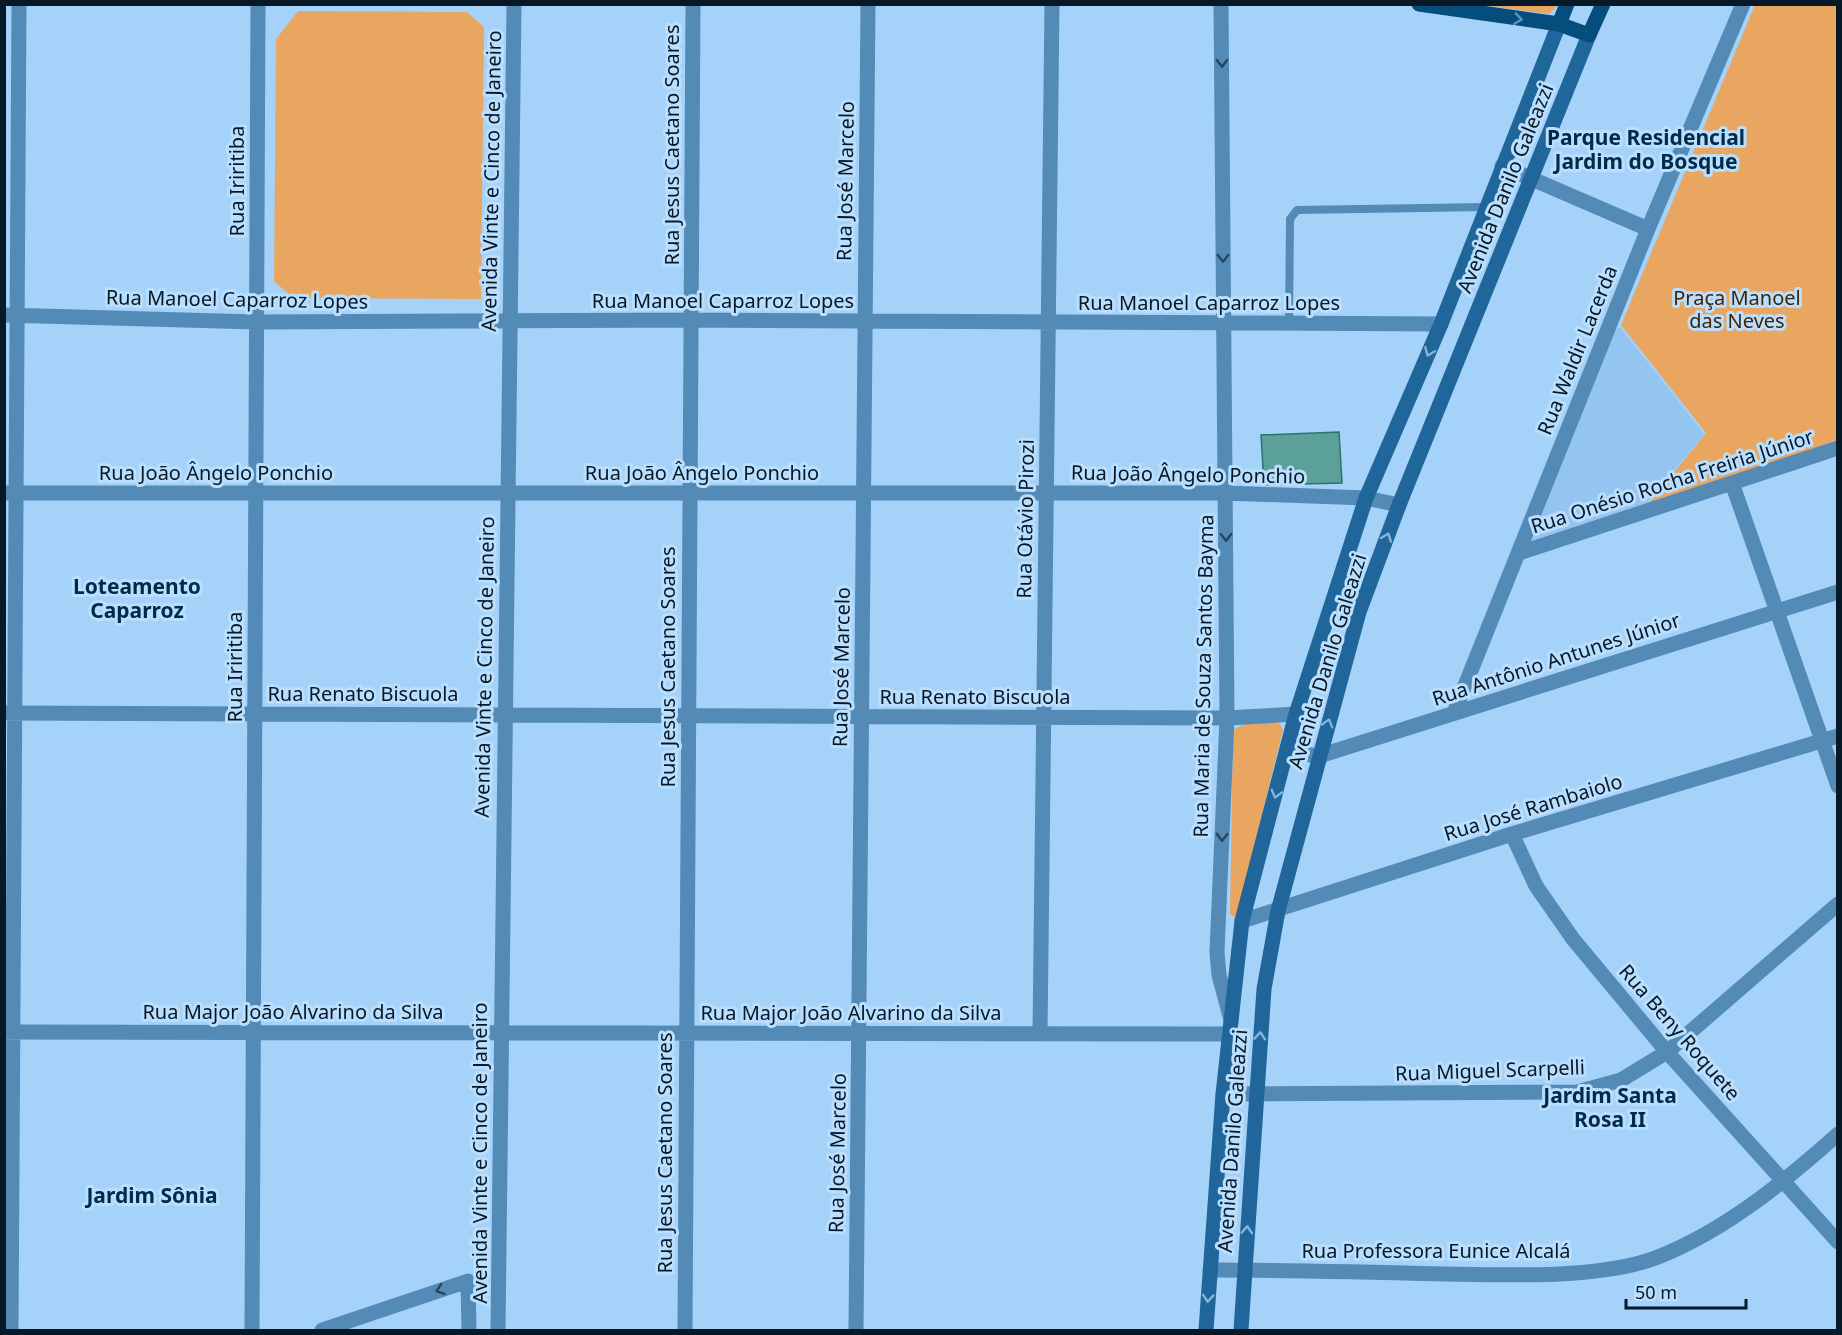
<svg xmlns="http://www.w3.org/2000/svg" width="1842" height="1335" font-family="'Noto Sans',sans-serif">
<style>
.built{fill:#93c5f0}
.green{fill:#e9a660}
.building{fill:#5ba198;stroke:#2b736b;stroke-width:1.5}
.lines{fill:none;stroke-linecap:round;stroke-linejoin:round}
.service{stroke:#548ab6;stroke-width:8}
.minor{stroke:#548ab6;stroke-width:15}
.secondary{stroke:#20669a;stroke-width:15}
.primary{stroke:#044d7c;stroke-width:15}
.oneway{stroke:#5f96bd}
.oneway2{stroke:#264660}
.oneway3{stroke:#84b4db}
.labels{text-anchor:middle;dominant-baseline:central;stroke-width:6;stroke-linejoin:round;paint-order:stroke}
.street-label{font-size:20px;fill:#071826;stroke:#badefe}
.park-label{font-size:20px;fill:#422400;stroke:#badefe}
.neighbourhood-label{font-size:21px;font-weight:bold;fill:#002b4a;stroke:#badefe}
</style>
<rect width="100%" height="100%" fill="#a5d2f9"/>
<!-- built -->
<path class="built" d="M1620 327 1704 434 1647 503 1532 540 1613 331Z"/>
<!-- green -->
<path class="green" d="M1482 5 1558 4V5L1549 14Z
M1755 5H1837V441L1649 503 1706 433 1621 325Z
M298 11 467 12 484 27 481 299 293 298 274 281 276 39Z
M1278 721 1283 730 1236 918 1230 914 1233 730 1245 724Z"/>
<!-- building -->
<path class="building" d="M1339 432 1342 483 1264 485 1261 435Z"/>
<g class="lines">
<!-- service -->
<path class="service" d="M1289 324 1290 219 1297 210 1486 207"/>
<!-- minor -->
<path class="minor" d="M1221 4 1227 718 1217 952 1219 975 1231 1020
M1502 166 1648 229
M4 315 257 322 690 320 1441 324
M1732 483 1838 786
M4 493H1225L1366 498 1399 505
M1519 553 1838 448
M4 713 1227 718 1296 714
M1454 713 1648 229 1743 4
M1287 752 1319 756 1838 592
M1512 834 1536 886 1573 939 1667 1052 1838 1242
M1242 921 1512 834 1838 736
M4 1032 1230 1034
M1040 1034 1052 4
M1223 1094 1577 1092 1621 1080 1667 1052 1838 904
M1210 1270C1289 1270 1368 1272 1447 1274 1507 1275 1603 1279 1658 1257 1726 1230 1784 1182 1838 1134
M11 1330 19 4
M252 1330 258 4
M322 1330 468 1281 469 1330
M498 1330 514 4
M685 1330 693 4
M856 1330 868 4"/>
<!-- secondary -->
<path class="secondary" d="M1206 1330 1223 1094 1242 921 1296 714 1366 498 1441 324 1559 24
M1241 1330 1264 989 1278 911 1359 612 1399 505 1589 35"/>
<!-- primary -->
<path class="primary" d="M1419 4 1559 24 1589 35 1603 4
M1559 24 1567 4"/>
</g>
<!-- one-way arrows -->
<defs><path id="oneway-chevron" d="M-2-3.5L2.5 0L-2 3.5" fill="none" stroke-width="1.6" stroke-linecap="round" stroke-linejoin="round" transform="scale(1.5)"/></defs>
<use class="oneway" href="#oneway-chevron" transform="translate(1518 19) rotate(8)"/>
<g class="oneway2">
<use href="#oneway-chevron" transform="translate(1222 63) rotate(89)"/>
<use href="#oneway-chevron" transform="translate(1223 258) rotate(89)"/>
<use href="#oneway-chevron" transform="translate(1226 537) rotate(90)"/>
<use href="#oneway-chevron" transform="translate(1222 837) rotate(92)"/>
<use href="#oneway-chevron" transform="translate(440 1290) rotate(161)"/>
</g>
<g class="oneway3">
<use href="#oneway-chevron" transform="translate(1429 352) rotate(113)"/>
<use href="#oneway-chevron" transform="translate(1387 537) rotate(-70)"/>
<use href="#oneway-chevron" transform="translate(1328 723) rotate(-74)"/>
<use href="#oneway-chevron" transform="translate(1276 794) rotate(105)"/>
<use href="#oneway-chevron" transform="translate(1260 1036) rotate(-86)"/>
<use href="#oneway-chevron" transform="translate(1247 1230) rotate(-87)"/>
<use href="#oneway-chevron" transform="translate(1208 1298) rotate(94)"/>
</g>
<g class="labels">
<!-- street labels -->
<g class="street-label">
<text transform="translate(671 145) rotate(-90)">Rua Jesus Caetano Soares</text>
<text transform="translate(236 181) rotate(-90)">Rua Iriritiba</text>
<text transform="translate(491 181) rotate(-89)">Avenida Vinte e Cinco de Janeiro</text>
<text transform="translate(845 181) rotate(-89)">Rua José Marcelo</text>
<text transform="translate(1505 188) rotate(-68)">Avenida Danilo Galeazzi</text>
<text transform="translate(237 299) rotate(1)">Rua Manoel Caparroz Lopes</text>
<text x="723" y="300">Rua Manoel Caparroz Lopes</text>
<text x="1209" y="302">Rua Manoel Caparroz Lopes</text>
<text transform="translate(1577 350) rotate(-68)">Rua Waldir Lacerda</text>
<text x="216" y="472">Rua João Ângelo Ponchio</text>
<text x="702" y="472">Rua João Ângelo Ponchio</text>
<text transform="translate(1188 474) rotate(1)">Rua João Ângelo Ponchio</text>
<text transform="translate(1672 481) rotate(-18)">Rua Onésio Rocha Freiria Júnior</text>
<text transform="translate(1025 519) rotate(-89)">Rua Otávio Pirozi</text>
<text transform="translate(1556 659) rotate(-18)">Rua Antônio Antunes Júnior</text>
<text transform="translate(1327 661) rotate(-73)">Avenida Danilo Galeazzi</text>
<text transform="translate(234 667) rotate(-90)">Rua Iriritiba</text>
<text transform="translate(484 667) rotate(-89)">Avenida Vinte e Cinco de Janeiro</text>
<text transform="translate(667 667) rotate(-90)">Rua Jesus Caetano Soares</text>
<text transform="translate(841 667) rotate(-89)">Rua José Marcelo</text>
<text transform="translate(1203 676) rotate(-89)">Rua Maria de Souza Santos Bayma</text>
<text x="363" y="693">Rua Renato Biscuola</text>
<text x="975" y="696">Rua Renato Biscuola</text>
<text transform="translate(1533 807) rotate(-17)">Rua José Rambaiolo</text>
<text x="293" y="1011">Rua Major João Alvarino da Silva</text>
<text x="851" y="1012">Rua Major João Alvarino da Silva</text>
<text transform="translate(1680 1032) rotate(49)">Rua Beny Roquete</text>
<text transform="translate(1490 1070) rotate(-2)">Rua Miguel Scarpelli</text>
<text transform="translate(1232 1141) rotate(-86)">Avenida Danilo Galeazzi</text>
<text transform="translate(479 1153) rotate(-90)">Avenida Vinte e Cinco de Janeiro</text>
<text transform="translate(664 1153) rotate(-90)">Rua Jesus Caetano Soares</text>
<text transform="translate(837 1153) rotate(-89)">Rua José Marcelo</text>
<text x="1436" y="1250">Rua Professora Eunice Alcalá</text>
</g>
<!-- park labels -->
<g class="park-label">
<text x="1737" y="297">Praça Manoel<tspan x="1737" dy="23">das Neves</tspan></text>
</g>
<!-- neighbourhood labels -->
<g class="neighbourhood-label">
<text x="1646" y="137">Parque Residencial<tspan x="1646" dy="24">Jardim do Bosque</tspan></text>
<text x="137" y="586">Loteamento<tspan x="137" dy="24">Caparroz</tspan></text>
<text x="1610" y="1095">Jardim Santa<tspan x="1610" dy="24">Rosa II</tspan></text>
<text x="152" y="1195">Jardim Sônia</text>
</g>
</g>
<!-- border -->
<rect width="1842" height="1335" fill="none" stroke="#071826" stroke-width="12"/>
<!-- scale -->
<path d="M1626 1299v9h120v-9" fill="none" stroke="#071826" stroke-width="3"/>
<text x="1635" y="1299" font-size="18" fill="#071826" stroke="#badefe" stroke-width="4.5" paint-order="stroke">50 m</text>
</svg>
